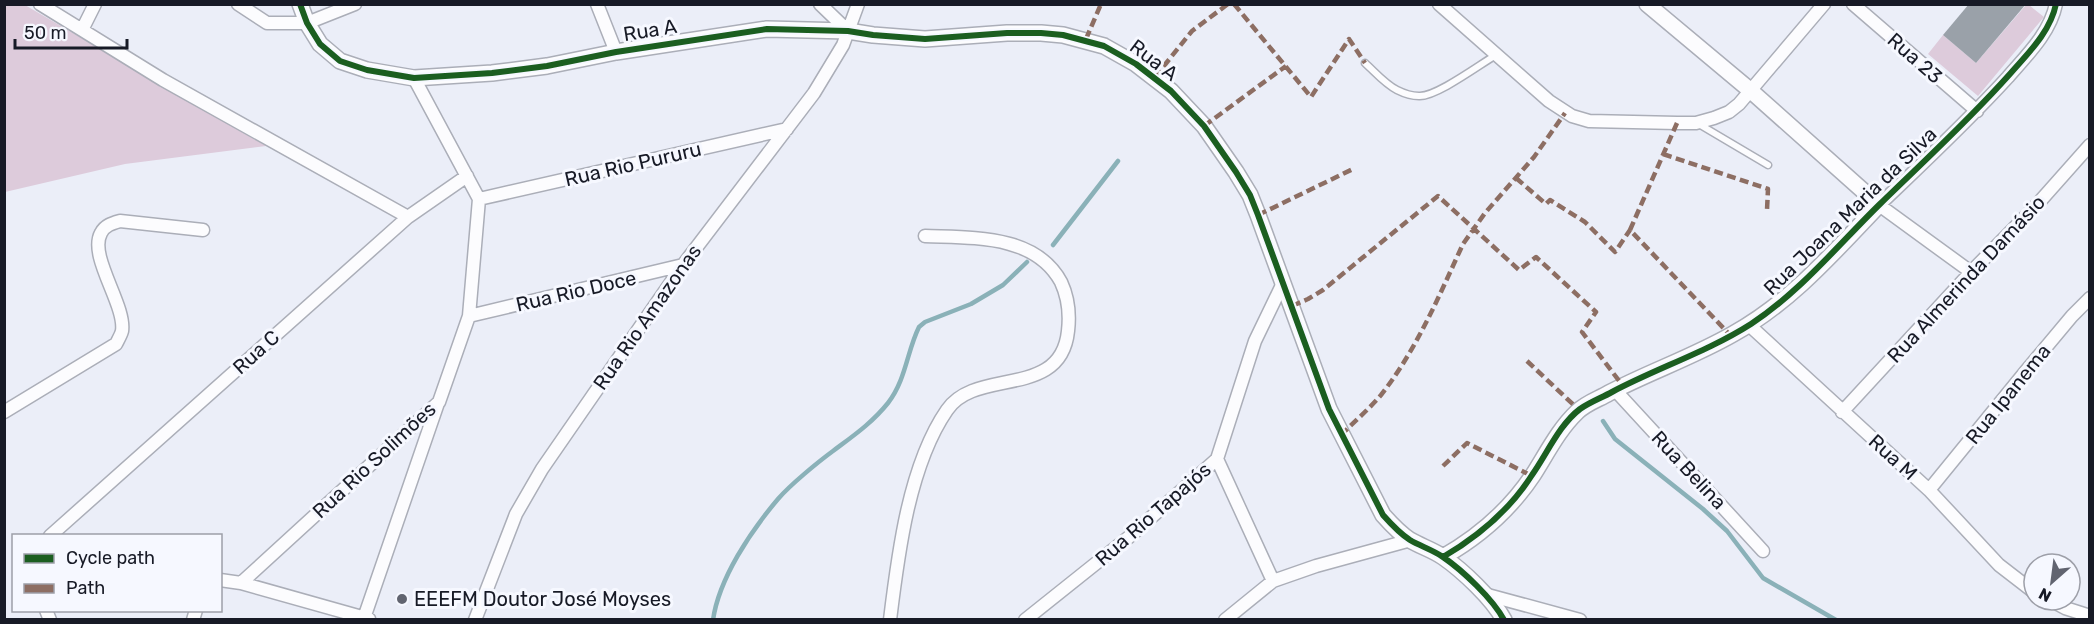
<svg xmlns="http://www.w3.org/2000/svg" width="2094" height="624" font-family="Rubik,sans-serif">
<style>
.green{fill:#ddcbdb}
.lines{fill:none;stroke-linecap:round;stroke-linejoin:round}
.stream{stroke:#8ab1b8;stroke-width:4.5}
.building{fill:#9aa1a9}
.service-casing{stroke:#abaeb8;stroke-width:9}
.minor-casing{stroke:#abaeb8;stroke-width:15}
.tertiary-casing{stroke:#abaeb8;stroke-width:18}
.service{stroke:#fcfcfe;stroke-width:6}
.minor{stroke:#fcfcfe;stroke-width:12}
.tertiary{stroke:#fcfcfe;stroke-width:15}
.quiet{stroke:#8d6e63;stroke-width:4.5;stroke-dasharray:9 4.5;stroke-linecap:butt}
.cycleway-casing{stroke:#f6f8ff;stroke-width:10}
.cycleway{stroke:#1b5e20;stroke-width:6}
.poi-dot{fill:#616470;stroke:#f6f8ff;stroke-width:2}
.labels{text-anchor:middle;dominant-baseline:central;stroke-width:6;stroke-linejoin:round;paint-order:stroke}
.street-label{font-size:20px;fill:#171a26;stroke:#f6f8ff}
.poi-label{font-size:20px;fill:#171a26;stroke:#f6f8ff;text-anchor:start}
</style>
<rect width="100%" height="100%" fill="#ebeef8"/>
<!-- green -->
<path class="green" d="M5 5H25L266 146 125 164 5 192Z
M2026 5H2029L2044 17 1978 96 1928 54 1943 35 1976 63Z"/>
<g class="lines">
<!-- stream -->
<path class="stream" d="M1053 245 1118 161
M1603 421 1615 439 1703 509 1727 531 1763 578 1836 620
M713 620C719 578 751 531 778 499 790 485 818 462 833 451 853 436 872 423 888 403 906 380 907 351 919 327L925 322 971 304 1003 285 1027 262"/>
</g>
<!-- building -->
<path class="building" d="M1969 4H2026L1976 63 1943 35Z"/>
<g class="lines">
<defs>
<path id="service" d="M1365 63C1375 72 1385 84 1397 90 1403 93 1411 96 1419 96 1436 97 1479 65 1496 55
M1697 123 1768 165"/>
<path id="minor" d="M40 4 163 80 408 217
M238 4 267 23H307L355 4
M597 4 616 52
M820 4 848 31
M1439 4 1549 101 1572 116 1589 121 1677 123H1696L1714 118 1729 112 1739 104 1824 4
M1853 4 1977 111
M82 30 95 4
M479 199 787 129
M1971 272 1879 205C1923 163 1967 122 2008 77 2027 55 2050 33 2056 4
M469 316 683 265
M1749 325 1929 490 1999 565 2034 592
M1615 390 1763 551
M4 412 116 344C118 340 121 335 122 331 126 305 88 256 101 233 105 225 113 223 120 221L203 230
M1842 412 1971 272 2034 208 2090 145
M1217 459 1273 581
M1929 490 2026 371 2072 316 2090 298
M50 536 408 217 467 176
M220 580 241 583 369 619
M241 583 439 402 469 316 479 199 414 78
M1484 594 1580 620
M2050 600 2065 608 2090 616
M46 610 50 620
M364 618 438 403
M193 620 196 610
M475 620 516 514 542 469 683 265 814 93 843 45 858 4
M890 620C898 554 909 465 947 410 976 367 1061 400 1068 331 1070 314 1068 297 1061 282 1035 234 972 238 925 236
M1025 620 1129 537 1217 459 1255 341 1283 283
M1225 620 1273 581 1316 566 1411 540"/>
<path id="tertiary" d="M300 4 307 23 320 44 340 61 367 70 414 78 492 73 547 66 616 52 767 29 848 31 873 35 925 39 1007 33H1041L1063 35 1104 46 1136 64 1171 91 1204 126 1236 172 1250 195 1258 215 1329 409 1383 515C1391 524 1399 533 1410 540 1420 546 1433 550 1443 557 1462 570 1493 599 1504 620
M1443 557C1480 536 1509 511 1533 475 1547 453 1559 429 1577 412 1586 403 1599 399 1609 393 1649 372 1693 357 1733 334 1791 302 1834 252 1879 205L1751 91 1647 4"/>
</defs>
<!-- service casing -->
<use href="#service" class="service-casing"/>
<!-- minor casing -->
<use href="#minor" class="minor-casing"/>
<!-- tertiary casing -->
<use href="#tertiary" class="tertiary-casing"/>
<!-- service -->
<use href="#service" class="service"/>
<!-- minor -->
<use href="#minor" class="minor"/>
<!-- tertiary -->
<use href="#tertiary" class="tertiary"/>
<!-- quiet -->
<path class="quiet" d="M1234 4 1311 97 1349 39 1365 63
M1086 39 1101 4
M1155 77 1192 31 1228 4
M1677 123 1630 230 1731 336
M1204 126 1286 66
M1663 154 1768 189 1767 210
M1516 178 1546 204 1550 200 1585 222 1615 252 1630 230
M1258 215 1353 169
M1292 306 1308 299 1323 290 1438 196 1519 270 1536 257 1596 312 1582 332 1623 386
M1527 361 1579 410
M1341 435C1354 422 1369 409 1381 395 1417 349 1439 296 1463 244L1485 213 1534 157 1565 113
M1443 466 1467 443 1532 476"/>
<defs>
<path id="cycleway" d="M300 4 307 23 320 44 340 61 367 70 414 78 492 73 547 66 616 52 767 29 848 31 873 35 925 39 1007 33H1041L1063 35 1104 46 1136 64 1171 91 1204 126 1236 172 1250 195 1258 215 1329 409 1383 515C1391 524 1399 533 1410 540 1420 546 1433 550 1443 557 1462 570 1493 599 1504 620
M1443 557C1479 536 1509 511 1532 475 1547 454 1559 425 1580 409 1590 402 1601 398 1612 392 1657 368 1707 352 1751 324 1801 291 1838 245 1880 204 1924 161 1968 121 2009 75 2027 54 2050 33 2056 4"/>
</defs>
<!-- cycleway casing -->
<use href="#cycleway" class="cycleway-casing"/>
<!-- cycleway -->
<use href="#cycleway" class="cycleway"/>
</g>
<!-- markers -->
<circle class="poi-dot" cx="402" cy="599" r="6"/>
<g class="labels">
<!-- street labels -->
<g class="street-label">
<text transform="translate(650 30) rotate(-9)">Rua A</text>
<text transform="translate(1915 58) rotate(41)">Rua 23</text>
<text transform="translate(1154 60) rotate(37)">Rua A</text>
<text transform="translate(633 164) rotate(-13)">Rua Rio Pururu</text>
<text transform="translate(1850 211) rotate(-44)">Rua Joana Maria da Silva</text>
<text transform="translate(1966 279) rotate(-47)">Rua Almerinda Damásio</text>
<text transform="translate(576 291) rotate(-13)">Rua Rio Doce</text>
<text transform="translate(647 317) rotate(-55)">Rua Rio Amazonas</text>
<text transform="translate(256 352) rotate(-42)">Rua C</text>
<text transform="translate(2008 394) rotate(-51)">Rua Ipanema</text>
<text transform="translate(1893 457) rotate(42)">Rua M</text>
<text transform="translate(374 460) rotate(-43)">Rua Rio Solimões</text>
<text transform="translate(1689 470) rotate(47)">Rua Belina</text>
<text transform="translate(1153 514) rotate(-41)">Rua Rio Tapajós</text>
</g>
<!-- poi labels -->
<g class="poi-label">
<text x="414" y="599">EEEFM Doutor José Moyses</text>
</g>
</g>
<!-- border -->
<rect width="2094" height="624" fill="none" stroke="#171a26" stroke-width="12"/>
<!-- legend -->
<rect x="12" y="534" width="210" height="78" fill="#f6f8ff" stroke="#9d9fa8" stroke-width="1.5"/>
<rect x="24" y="554" width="30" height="9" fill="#1b5e20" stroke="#9d9fa8" stroke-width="1.5"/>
<text x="66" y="564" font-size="18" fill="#171a26">Cycle path</text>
<rect x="24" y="584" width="30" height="9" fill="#8d6e63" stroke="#9d9fa8" stroke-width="1.5"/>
<text x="66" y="594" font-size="18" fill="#171a26">Path</text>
<!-- north arrow -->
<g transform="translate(2052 582) rotate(208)"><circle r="28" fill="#f6f8ff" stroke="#9d9fa8" stroke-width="1.5"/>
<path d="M0-4.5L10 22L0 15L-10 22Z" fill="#616470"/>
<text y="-9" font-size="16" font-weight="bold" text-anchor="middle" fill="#171a26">N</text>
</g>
<!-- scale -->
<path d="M15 39v9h112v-9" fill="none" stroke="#171a26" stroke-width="3"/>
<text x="24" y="39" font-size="18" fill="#171a26" stroke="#f6f8ff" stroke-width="4.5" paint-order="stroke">50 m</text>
</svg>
